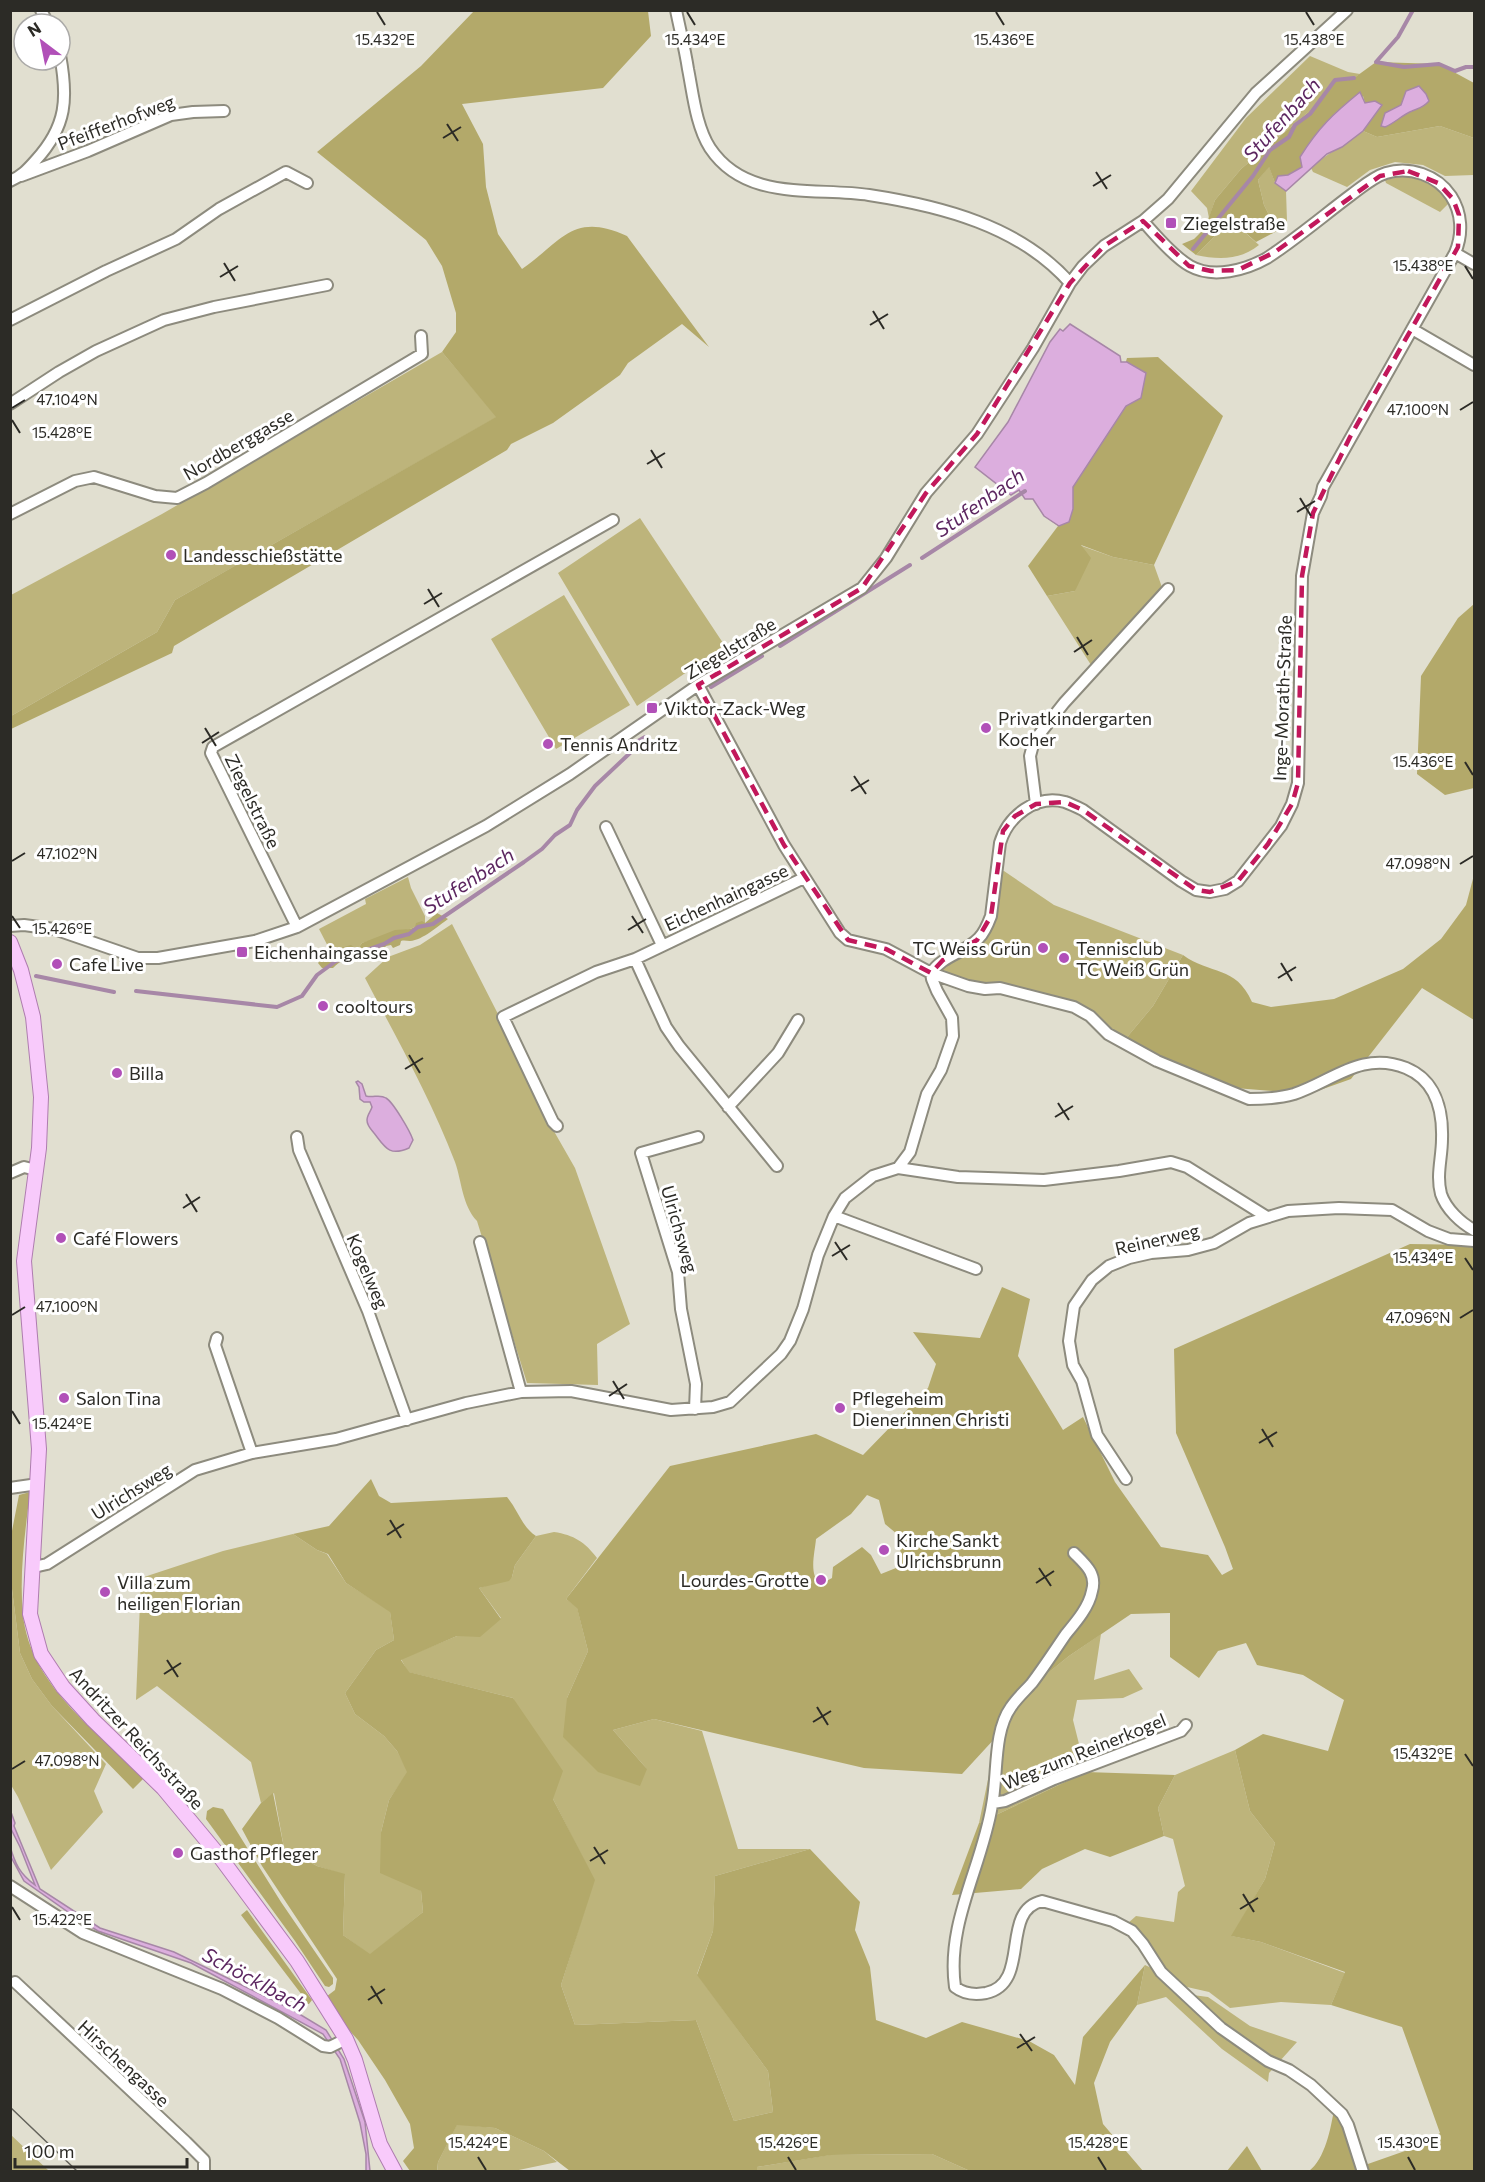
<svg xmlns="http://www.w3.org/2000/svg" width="1485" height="2182" font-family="Commissioner,sans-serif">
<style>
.green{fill:#bdb47b}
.forest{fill:#b3a96a;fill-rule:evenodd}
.water{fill:#dcaede;stroke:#a787a7;stroke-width:1.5}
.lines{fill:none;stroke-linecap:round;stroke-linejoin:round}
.stream{stroke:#a787a7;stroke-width:4}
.minor-casing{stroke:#8d8b7e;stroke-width:14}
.major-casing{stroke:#ae7caf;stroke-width:16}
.minor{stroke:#fff;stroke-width:10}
.major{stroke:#f8cafb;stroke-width:14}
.tram{stroke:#64635b;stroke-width:1.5}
.marked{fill:none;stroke:#c2185b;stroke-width:4.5;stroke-dasharray:12 8;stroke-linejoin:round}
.ticks{fill:none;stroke:#2c2b26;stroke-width:2}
.poi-dot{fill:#b150b8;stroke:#fff;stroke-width:2}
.labels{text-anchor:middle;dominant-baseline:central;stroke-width:6;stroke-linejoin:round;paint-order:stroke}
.street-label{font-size:18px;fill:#2c2b26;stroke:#fff}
.poi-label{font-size:18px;fill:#2c2b26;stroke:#fff;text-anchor:start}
.water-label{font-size:20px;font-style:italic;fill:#5c2660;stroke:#fff}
.ticks-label{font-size:15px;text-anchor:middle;fill:#2c2b26;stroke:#fff;stroke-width:6;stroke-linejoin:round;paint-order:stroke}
</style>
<rect width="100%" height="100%" fill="#e1dfd0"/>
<!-- green -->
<path class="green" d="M1310 56 1348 72 1360 74 1354 78 1335 80 1311 110 1241 169 1215 200 1209 218 1207 208 1191 191 1246 118Z
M1440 126 1474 138V175L1445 176 1423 165 1395 162 1370 170 1347 187 1313 172 1311 168C1327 153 1346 144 1363 131L1377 137Z
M1269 166 1275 183 1286 191 1287 221 1277 231 1264 205 1258 180Z
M1404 176C1427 181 1434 185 1450 202L1440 212 1386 183 1385 180Z
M1231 220 1259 245C1241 260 1219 260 1196 255Z
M442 352 497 417 175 600 157 632 11 716V595L162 514Z
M640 518 725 646 637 706 558 573Z
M1079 545 1113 557 1154 565 1163 590 1091 665 1047 596 1075 591Z
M564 595 630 705 556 749 491 639Z
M1004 871 1054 905 1183 955 1153 1006 1123 1042 1090 1016 931 973 982 935 996 873Z
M408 877 411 888 425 916V923L410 929 362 943 359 947 334 958 319 929 366 904 365 899Z
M452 924 498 1014 551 1126 575 1168 630 1324 597 1344 598 1385 527 1383 477 1221C462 1205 462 1182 455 1162 431 1099 396 1037 365 978L388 957 420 945Z
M554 1532C574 1535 585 1542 597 1558L566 1599 577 1607 588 1651 567 1698 647 1769 613 1730 654 1719 702 1731 738 1849H810L715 1876 713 1931 697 1974 768 2071 773 2112 734 2121 696 2020 575 2025 561 1985 594 1880 553 1799 513 1698 408 1672 401 1659 457 1636H480L501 1618 479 1588 512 1577 515 1565 536 1536Z
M293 1534 317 1550 327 1554 346 1583 390 1611 394 1640 376 1650 345 1693 355 1714 384 1736 397 1751 408 1772 389 1800 381 1832 421 1891 423 1912 370 1955 343 1935 345 1875 317 1866 284 1848 274 1793 261 1803 251 1762 157 1686 136 1700 141 1578 223 1551Z
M10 1573 20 1653 32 1679 52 1706 106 1764 94 1791 103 1812 51 1870 18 1797 11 1785Z
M1101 1634 1094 1680 1129 1669 1143 1689 1123 1698 1077 1700 1073 1720 1086 1772 979 1823 997 1736 1010 1722 1024 1692 1069 1656Z
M1235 1750 1250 1811 1275 1843 1265 1879 1232 1936 1261 1942 1345 1973 1331 2005 1281 2002 1230 2008 1209 1992 1187 1987 1164 1974 1185 1994 1208 1997 1250 2026 1297 2042 1269 2073 1268 2082 1222 2049 1166 1997 1137 2005 1145 1965 1160 1972 1127 1924 1136 1916 1174 1922 1178 1892 1185 1886 1173 1839 1164 1836 1158 1808 1175 1775Z
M457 2124 495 2128 544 2151 557 2162 514 2171 437 2172 438 2162Z
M10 2134 49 2171H11Z
M932 2154 970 2171 757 2172V2167L829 2155Z"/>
<!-- forest -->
<path class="forest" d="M474 11H648L651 36 603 88 462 104 483 144 486 187 498 234 522 269C562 241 573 211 627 236L709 347 682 324 628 363 620 375 553 423 511 444 507 450 174 646 172 653 11 729V716L157 632 175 600 496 417 442 352 456 332V313L442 266 426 240 317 152 421 66Z
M1376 62 1439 64 1474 83V138L1440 126 1377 137 1363 131 1382 105 1365 103 1363 96 1302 167 1288 175 1278 176 1275 183 1269 167 1258 180 1264 205 1277 231 1256 242 1231 220 1196 255 1182 244 1194 239 1205 228 1215 200 1241 169 1311 110 1335 80 1354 78Z
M1158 357 1223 416 1154 565 1113 557 1081 545 1091 558 1075 591 1047 596 1028 566 1058 526 1044 516 1124 368 1127 358Z
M1474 604V788L1445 795 1417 774 1421 676 1458 618Z
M1474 875V1020L1422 988 1351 1079 1309 1094 1198 1085 1123 1042 1153 1006 1183 955C1210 975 1236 965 1252 1002L1271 1007 1334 999 1403 969 1441 939 1466 905Z
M437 913 448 919C438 926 423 940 410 941 407 941 404 940 401 941L400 945 393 948 391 945 386 946 383 950 360 958C349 954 341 961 333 968H322L318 963 323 957 334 958C338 949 343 947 351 945L355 948 359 947 362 943 395 930 410 929 415 927 416 923 422 921 425 923Z
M1410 1244 1474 1245V2171H1309C1325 2159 1331 2128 1334 2109L1365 2165 1422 2145 1440 2133 1402 2027 1331 2005 1345 1972 1261 1942 1231 1936 1265 1879 1275 1843 1250 1811 1235 1750 1263 1734 1328 1751 1344 1700 1303 1675 1257 1665 1246 1643 1218 1651 1199 1678 1170 1657V1613L1131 1614 1069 1656 1002 1710 997 1736 962 1774 864 1768 654 1719 613 1730 647 1769 640 1786 598 1772 563 1737 567 1698 588 1651 577 1608 566 1599 670 1466 816 1434 863 1455 928 1388 936 1364 913 1332 980 1338 1002 1287 1030 1299 1018 1356 1063 1430 1083 1417 1115 1482 1161 1547 1208 1555 1222 1575 1233 1569 1225 1547 1176 1433 1174 1349ZM867 1495 879 1500 885 1524 897 1534 901 1554V1566L881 1574 871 1555 862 1547 833 1567 832 1578 821 1584C808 1576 815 1552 816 1539L851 1514Z
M371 1479 379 1496 391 1503 507 1497C518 1510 522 1527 536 1536L515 1565 512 1577 509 1581 479 1588 501 1619 480 1637 457 1636 401 1660 409 1672 513 1698 563 1771 553 1799 595 1880 561 1985 575 2025 696 2020 734 2121 773 2112 768 2071 697 1975 713 1931 715 1876 810 1849 860 1902 855 1930 870 1967 876 2020 926 2038 962 2022 1029 2041 1054 2055 1075 2085 1083 2037 1145 1965 1137 2005 1110 2042 1094 2083 1103 2124 1143 2171H970L932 2154 831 2155 757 2167V2172L570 2171 544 2151 495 2128 457 2125 438 2162 437 2171H410L403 2161 414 2148 410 2124 385 2080 358 2040 322 2000 335 1990 337 1979 262 1866 242 1829 261 1803 273 1793 284 1848 317 1866 345 1874 343 1935 370 1954 423 1912 421 1891 380 1873 381 1832 389 1800 407 1772 397 1751 384 1736 355 1714 345 1693 376 1650 394 1640 390 1612 346 1583 328 1554 317 1550 293 1534 329 1526Z
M30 1492C25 1533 19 1574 23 1615 30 1685 98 1733 145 1777L133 1789 52 1706 32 1679 20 1653 10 1573 11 1536 19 1495Z
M1086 1772 1175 1775 1158 1808 1164 1836 1110 1857 1085 1849 1042 1869 1021 1889 952 1895 979 1823Z
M213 1807 223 1809 281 1902 333 1978V1984L329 1987 325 1986 295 1941 206 1819 207 1811Z
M247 1910 312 2000 309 2004H303L297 2008 291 2007 302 1995 241 1915Z
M1247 2146 1262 2171H1227Z"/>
<!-- water -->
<path class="water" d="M1419 86 1426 94 1429 101C1423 108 1419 108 1412 111 1402 115 1395 123 1385 127L1381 126 1385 113 1401 105 1406 91Z
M1360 92 1365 103 1375 101 1382 105 1363 131 1342 147 1327 154 1286 191 1275 183 1278 176 1288 175 1302 167 1300 157C1319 127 1333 114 1360 92Z
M1070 324 1120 356 1121 362H1127L1146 373 1141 398 1126 406 1073 487V509L1069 522 1059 526 1044 516 1033 499H1025L1019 490 1011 495 975 467 1008 422 1050 342 1060 329 1063 331Z
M358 1081 362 1084 366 1096C373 1098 380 1094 386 1098 393 1102 410 1131 413 1140L409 1148C389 1157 385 1147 374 1133 371 1129 367 1126 367 1120 367 1115 371 1111 372 1107L370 1102H364L360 1099 359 1087 356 1082Z
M11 1812 15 1823 14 1826 40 1889 100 1928 174 1952 291 2009 326 2030 344 2059 365 2122 370 2171H366V2154L360 2123 340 2059 323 2034 191 1963 98 1931 78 1919 24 1881 11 1857 10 1846C15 1864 20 1874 35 1885L20 1847 11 1829Z"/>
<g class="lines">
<!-- stream -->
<path class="stream" d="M1376 62 1404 67 1439 64 1455 71 1466 67H1474
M1376 62 1398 37 1413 10
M1193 249 1253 176 1270 150 1289 137 1295 125 1310 114 1335 80 1354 78
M922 558 1025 491
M780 646 910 565
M711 687 762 656
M36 976 114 992
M136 991 277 1007 302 996 317 975 336 961 384 944 394 938 409 934 418 927 433 924 524 862 542 849 555 835 570 825 577 810 595 786 630 753 638 741 645 737"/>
<defs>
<path id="minor" d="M41 10 48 24
M676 10C680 30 685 49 688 69 693 94 696 126 710 148 746 202 814 187 869 195 941 206 1020 226 1070 283
M21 176 88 151 171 115 193 112 224 111
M10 181C22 176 28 169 36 160 67 126 68 98 60 55
M1455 253 1474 264
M10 320 106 271 176 239 219 209 286 172 307 183
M1412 329 1474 365
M10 404 59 372 96 351 164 320 214 307 327 285
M10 514 75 481 94 477 155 496 177 498 206 483 422 354 421 336
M698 685 784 845 840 933 848 940 886 949 931 973 968 986 985 989 1000 988 1074 1007 1090 1016 1108 1034 1157 1061 1249 1099C1263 1099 1280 1098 1294 1094 1331 1082 1362 1050 1406 1068 1435 1080 1443 1109 1442 1139 1442 1158 1436 1175 1441 1194 1446 1209 1461 1223 1474 1230
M1036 804 1030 756 1034 741 1064 703 1168 589
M606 827 662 945
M10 926 24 925 54 929 138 958H158L255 941 297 927 486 826 570 774 698 685 862 588 886 558 926 493 977 434 1033 348 1070 283 1083 266 1104 246 1143 221 1168 199 1256 93 1347 10
M297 927 219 769 211 753 213 747 613 520
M635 959 666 1027 679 1046 777 1166
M728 1107 778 1053 798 1020
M557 1126 553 1122 503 1017 596 972 635 959 804 878
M297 1137 299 1150 368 1311 407 1420
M898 1168 958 1177 1044 1180 1119 1171 1171 1162 1187 1167 1267 1217
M10 1173 24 1167 36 1170
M834 1216 976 1269
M480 1242 521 1392
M217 1338 215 1345 252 1453
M695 1409 696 1384 681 1309 678 1272 641 1153 698 1137
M1126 1479 1097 1435 1082 1381 1073 1365 1069 1341 1074 1306 1092 1280 1109 1266 1129 1258 1151 1253 1188 1250 1214 1243 1249 1223 1288 1211 1339 1208 1392 1210 1428 1231 1449 1239 1474 1241
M10 1488 38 1484
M1074 1553C1086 1565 1097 1574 1092 1591 1089 1607 1076 1622 1066 1634 1055 1650 1044 1667 1032 1683 1025 1691 1017 1698 1011 1707 993 1732 998 1775 992 1805 982 1867 946 1923 955 1987 964 1994 975 1995 986 1993 1032 1983 999 1911 1042 1901L1113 1921 1132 1931 1143 1944 1161 1972 1221 2028 1268 2061 1289 2070 1311 2085 1342 2114 1348 2125 1363 2172
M34 1567 47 1564 195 1470 252 1453 336 1439 466 1403 521 1392 571 1391 671 1410 713 1407 730 1402 781 1354 790 1341 803 1309 818 1255 834 1216 845 1198 873 1176 898 1168 910 1152 927 1094 941 1070 953 1036 952 1018 937 991 932 979 931 973C943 955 965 953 979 938 985 932 988 924 991 916L1000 843C1008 816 1036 794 1065 802 1071 804 1077 807 1083 810L1181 881 1196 890 1210 892 1225 889 1238 881 1281 826 1292 804 1298 783 1302 576 1313 513 1321 496 1323 487 1455 253C1463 234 1462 213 1451 196 1437 175 1410 166 1386 173 1373 177 1362 187 1351 195 1323 216 1296 239 1267 258 1246 270 1213 279 1190 266 1174 257 1155 235 1143 221
M993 1803 1005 1801 1054 1779 1181 1731 1186 1725
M10 1886 83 1933 222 1989 278 2018 323 2046 330 2047 346 2039
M15 1982 186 2142 204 2160V2172"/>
<path id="major" d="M10 942 21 970 33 1017 41 1097 39 1148 24 1261 39 1449 30 1614 41 1654 63 1687 93 1720 163 1788 217 1853 297 1961 346 2039 355 2060 380 2144 395 2172"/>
</defs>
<!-- minor casing -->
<use href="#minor" class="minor-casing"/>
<!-- major casing -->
<use href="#major" class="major-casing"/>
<!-- minor -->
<use href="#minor" class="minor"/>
<!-- major -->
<use href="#major" class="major"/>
<!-- tram -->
<path class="tram" d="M10 2107 78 2172"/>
</g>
<!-- marked area -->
<path class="marked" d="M1408 171 1438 183 1453 199 1459 215 1458 247 1350 437 1313 513 1302 576 1298 783 1292 804 1268 844 1238 881 1210 892 1196 890 1083 810 1065 802 1036 804 1015 816 1003 831 991 916 977 940 943 960 931 973 886 949 848 940 784 845 698 685 862 588 926 493 977 434 1070 283 1104 246 1143 221 1189 266 1211 271 1238 270 1275 252 1380 176Z"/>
<!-- ticks -->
<path class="ticks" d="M377 12 385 25M687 12 695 25M996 12 1004 25M1306 12 1314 25M447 124 458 141M443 138 461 127M1096 172 1107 189M1093 186 1111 175M224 263 235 281M1465 266 1473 279M220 277 238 266M873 311 884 329M870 325 888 314M12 408 25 400M1460 410 1473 402M12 420 20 433M651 450 662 468M647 464 665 453M1300 498 1311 516M1297 512 1315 501M428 589 439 607M424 604 442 593M1077 637 1088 655M1074 652 1092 640M205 728 216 746M202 743 219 732M1465 762 1473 775M854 776 866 794M851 791 869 780M12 861 25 853M1460 864 1473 856M12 916 20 928M632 916 643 933M628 930 646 919M1281 963 1292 981M1278 978 1296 967M409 1055 420 1073M405 1069 423 1058M1058 1103 1069 1120M1055 1117 1073 1106M186 1194 197 1212M183 1208 200 1197M835 1242 847 1260M832 1256 850 1245M1465 1258 1473 1270M12 1315 25 1307M1460 1318 1473 1310M613 1381 624 1399M609 1396 627 1384M12 1411 20 1424M1262 1429 1273 1447M1259 1443 1277 1432M390 1520 401 1538M387 1535 404 1524M1039 1568 1051 1586M1036 1583 1054 1571M167 1660 178 1677M164 1674 181 1663M817 1707 828 1725M813 1722 831 1711M1465 1754 1473 1766M12 1769 25 1761M594 1847 605 1864M590 1861 608 1850M1243 1894 1254 1912M12 1907 20 1920M1240 1909 1258 1898M371 1986 382 2004M368 2000 385 1989M1020 2034 1032 2051M1017 2048 1035 2037M478 2157 486 2170M788 2157 796 2170M1098 2157 1106 2170M1408 2157 1415 2170"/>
<!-- markers -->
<g class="poi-dot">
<rect x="1165" y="217" width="12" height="12" rx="3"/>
<circle cx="171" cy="555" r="6"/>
<rect x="646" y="702" width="12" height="12" rx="3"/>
<circle cx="986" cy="728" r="6"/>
<circle cx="548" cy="744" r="6"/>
<circle cx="1043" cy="948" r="6"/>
<rect x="236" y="946" width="12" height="12" rx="3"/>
<circle cx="1064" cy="958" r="6"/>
<circle cx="57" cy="964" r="6"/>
<circle cx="323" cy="1006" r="6"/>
<circle cx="117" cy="1073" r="6"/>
<circle cx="61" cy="1238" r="6"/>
<circle cx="64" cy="1398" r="6"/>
<circle cx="840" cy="1408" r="6"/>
<circle cx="884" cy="1550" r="6"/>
<circle cx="821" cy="1580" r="6"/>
<circle cx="105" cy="1592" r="6"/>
<circle cx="178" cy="1853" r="6"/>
</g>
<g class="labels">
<!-- street labels -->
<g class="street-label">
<text transform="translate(116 122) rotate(-21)">Pfeifferhofweg</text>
<text transform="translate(238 444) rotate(-30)">Nordberggasse</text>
<text transform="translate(730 648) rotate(-31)">Ziegelstraße</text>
<text transform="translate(1282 698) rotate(-88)">Inge-Morath-Straße</text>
<text transform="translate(253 801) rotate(64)">Ziegelstraße</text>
<text transform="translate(726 897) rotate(-25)">Eichenhaingasse</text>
<text transform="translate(680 1229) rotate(74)">Ulrichsweg</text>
<text transform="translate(1157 1239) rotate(-13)">Reinerweg</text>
<text transform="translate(368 1271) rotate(67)">Kogelweg</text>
<text transform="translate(131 1491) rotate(-32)">Ulrichsweg</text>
<text transform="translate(137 1738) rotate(47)">Andritzer Reichsstraße</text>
<text transform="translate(1084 1751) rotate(-22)">Weg zum Reinerkogel</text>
<text transform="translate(124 2063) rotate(43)">Hirschengasse</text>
</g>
<!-- poi labels -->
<g class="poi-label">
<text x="1183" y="223">Ziegelstraße</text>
<text x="183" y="555">Landesschießstätte</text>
<text x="664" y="708">Viktor-Zack-Weg</text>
<text x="998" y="718">Privatkindergarten<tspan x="998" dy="21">Kocher</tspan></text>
<text x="560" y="744">Tennis Andritz</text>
<text x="1031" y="948" text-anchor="end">TC Weiss Grün</text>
<text x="1076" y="948">Tennisclub<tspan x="1076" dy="21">TC Weiß Grün</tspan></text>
<text x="254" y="952">Eichenhaingasse</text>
<text x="69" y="964">Cafe Live</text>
<text x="335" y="1006">cooltours</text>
<text x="129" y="1073">Billa</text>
<text x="73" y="1238">Café Flowers</text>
<text x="76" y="1398">Salon Tina</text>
<text x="852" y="1398">Pflegeheim<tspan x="852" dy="21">Dienerinnen Christi</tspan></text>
<text x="896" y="1540">Kirche Sankt<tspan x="896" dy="21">Ulrichsbrunn</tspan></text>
<text x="809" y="1580" text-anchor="end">Lourdes-Grotte</text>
<text x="117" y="1582">Villa zum<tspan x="117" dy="21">heiligen Florian</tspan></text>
<text x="190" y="1853">Gasthof Pfleger</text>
</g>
<!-- water labels -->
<g class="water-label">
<text transform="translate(1281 119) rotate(-48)">Stufenbach</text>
<text transform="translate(979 502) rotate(-35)">Stufenbach</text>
<text transform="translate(468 880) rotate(-33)">Stufenbach</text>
<text transform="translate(255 1979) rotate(28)">Schöcklbach</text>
</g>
</g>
<g class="ticks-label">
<text x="385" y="45">15.432°E</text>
<text x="695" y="45">15.434°E</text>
<text x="1004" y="45">15.436°E</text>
<text x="1314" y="45">15.438°E</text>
<text x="1423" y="271">15.438°E</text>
<text x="67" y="405">47.104°N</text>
<text x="1418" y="415">47.100°N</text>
<text x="62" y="438">15.428°E</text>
<text x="1423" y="767">15.436°E</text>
<text x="67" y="859">47.102°N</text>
<text x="1418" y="869">47.098°N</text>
<text x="62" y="934">15.426°E</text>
<text x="1423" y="1263">15.434°E</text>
<text x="67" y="1312">47.100°N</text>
<text x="1418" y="1323">47.096°N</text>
<text x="62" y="1429">15.424°E</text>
<text x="1423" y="1759">15.432°E</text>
<text x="67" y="1766">47.098°N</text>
<text x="62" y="1925">15.422°E</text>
<text x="478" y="2148">15.424°E</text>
<text x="788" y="2148">15.426°E</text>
<text x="1098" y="2148">15.428°E</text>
<text x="1408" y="2148">15.430°E</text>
</g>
<!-- border -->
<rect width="1485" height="2182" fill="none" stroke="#2c2b26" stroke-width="24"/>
<!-- north arrow -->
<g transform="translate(42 42) rotate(328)"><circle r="28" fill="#ffffff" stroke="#abaaa8" stroke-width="1.5"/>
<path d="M0-4.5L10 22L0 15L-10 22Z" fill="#b150b8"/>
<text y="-9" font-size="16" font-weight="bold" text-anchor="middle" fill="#2c2b26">N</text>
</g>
<!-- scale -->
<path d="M15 2158v9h172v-9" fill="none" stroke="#2c2b26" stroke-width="3"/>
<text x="24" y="2158" font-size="18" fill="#2c2b26" stroke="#ffffff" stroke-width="4.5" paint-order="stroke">100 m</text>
</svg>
